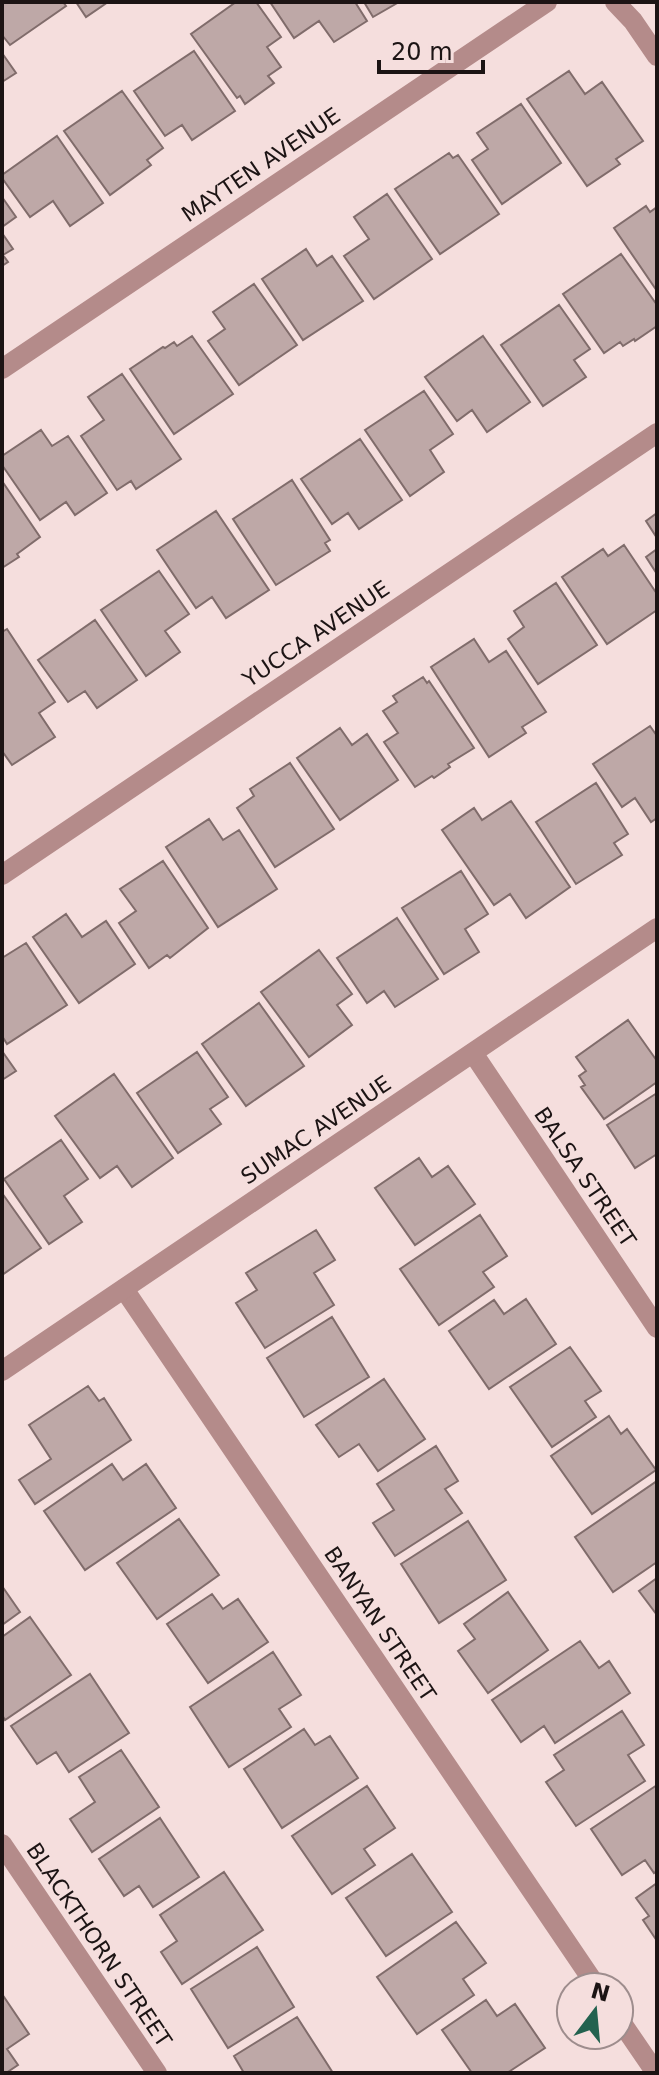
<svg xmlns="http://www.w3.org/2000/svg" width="659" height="2075" font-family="'DejaVu Sans',sans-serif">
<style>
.building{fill:#bea8a7;stroke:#806c6b;stroke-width:2}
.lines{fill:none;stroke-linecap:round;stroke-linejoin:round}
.minor{stroke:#b48b8a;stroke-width:20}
.tertiary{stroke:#b48b8a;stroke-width:20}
.labels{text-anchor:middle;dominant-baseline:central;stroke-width:6;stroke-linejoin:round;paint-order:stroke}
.street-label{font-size:22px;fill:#1c1414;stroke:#f5dedd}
</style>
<rect width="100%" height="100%" fill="#f5dedd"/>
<!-- building -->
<path class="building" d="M2 2H63L66 6 10 45 2 35Z
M76 2H108L86 17Z
M236 2H256L281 37 267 47 281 67 268 76 274 83 245 104 240 96 237 98 191 34Z
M270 2H355L367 21 334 42 319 21 294 38Z
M364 2H399L373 17Z
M194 51 235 111 192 140 182 125 165 136 134 91Z
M2 53 16 73 2 82Z
M569 71 585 94 602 82 643 141 616 159 620 164 587 186 527 99Z
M122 91 163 148 147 160 151 165 110 195 64 131Z
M521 104 561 163 502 204 472 160 488 149 477 133Z
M57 136 103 203 70 226 53 201 30 217 2 178V175Z
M449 153 453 158 458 155 499 214 440 254 395 189Z
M387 194 432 259 374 299 344 256 369 239 354 217Z
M2 197 16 217 2 227Z
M646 206 650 212 657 207V291L614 228Z
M2 233 13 249 3 255 8 262 2 266Z
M306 249 317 266 332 256 363 301 303 340 262 279Z
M621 254 657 305V326L635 341 634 339 623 346 620 342 604 353 563 294Z
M254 284 297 345 239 385 208 341 225 329 213 312Z
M559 305 590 349 574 360 586 377 543 406 501 345Z
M192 336 233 394 174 434 130 369 163 347 165 348 174 342 177 346Z
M483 336 530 402 487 432 472 410 457 421 425 377Z
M122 374 181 459 136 489 131 481 117 490 81 436 104 420 88 397Z
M424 391 453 434 430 450 444 472 410 496 365 430Z
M41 430 52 446 68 436 107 493 75 515 66 502 40 520 2 465V456Z
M360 439 402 500 359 529 348 513 332 524 301 479Z
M292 480 330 540 325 543 330 551 276 585 233 519Z
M2 481 40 537 17 554 19 557 2 568Z
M216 511 269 590 226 618 212 597 196 608 157 550Z
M657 513V538L646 521Z
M624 545 657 594V610L607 644 562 577 603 549 608 556Z
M657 549V574L646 557Z
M159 571 189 614 165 631 180 652 146 676 101 610Z
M556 583 597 645 538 684 508 639 524 627 514 611Z
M95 620 137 680 97 708 85 691 68 702 38 660Z
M7 629 55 702 39 713 55 737 12 765 2 751V632Z
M474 639 489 662 506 651 546 712 522 727 526 733 489 757 431 667Z
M423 677 427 683 429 681 474 748 448 764 450 767 434 778 432 776 415 787 384 742 398 733 383 711 397 702 393 696Z
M650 726 657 736V818L651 822 635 798 622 807 593 764Z
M340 728 352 745 367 734 398 780 340 820 297 758Z
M290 763 334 829 275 867 237 808 254 796 250 789Z
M596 783 628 834 614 843 622 855 576 884 536 822Z
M511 801 570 887 526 918 510 894 494 905 442 830 474 808 482 820Z
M209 819 223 840 239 830 277 889 218 927 166 847Z
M163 861 208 928 170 958 167 955 149 968 119 923 136 911 120 889Z
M461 871 488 914 465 929 479 952 444 974 402 908Z
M66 914 82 937 106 921 135 964 79 1003 33 937Z
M397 918 438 979 395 1007 384 991 367 1003 337 958Z
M26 943 67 1005 7 1044 2 1036V958Z
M319 950 352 994 337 1005 352 1025 309 1057 261 992Z
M259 1003 304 1066 246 1106 202 1044Z
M628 1020 657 1061V1082L604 1119 581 1087 585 1085 579 1076 586 1071 576 1057Z
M2 1051 16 1071 2 1080Z
M197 1052 228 1097 210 1109 221 1124 178 1153 137 1093Z
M114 1074 173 1158 132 1187 117 1166 100 1178 55 1116Z
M657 1093V1154L635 1168 607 1125Z
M61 1140 88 1179 64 1196 82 1222 49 1244 4 1179Z
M419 1158 432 1177 448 1166 475 1204 415 1245 375 1188Z
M2 1193 41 1248 2 1275Z
M480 1215 507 1256 483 1272 494 1287 439 1325 400 1269Z
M316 1230 335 1260 314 1273 334 1305 265 1348 236 1303 257 1290 246 1273Z
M526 1299 556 1344 489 1389 449 1331 494 1300 504 1314Z
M332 1317 369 1377 304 1417 267 1358Z
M570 1347 601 1391 585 1401 596 1417 552 1447 510 1387Z
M384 1379 425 1439 378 1471 359 1444 339 1457 316 1425Z
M88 1386 99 1401 104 1398 131 1440 35 1504 19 1480 51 1459 29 1425Z
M609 1416 621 1434 627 1429 656 1470 592 1514 551 1456Z
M436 1446 458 1481 445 1489 462 1513 395 1556 373 1523 394 1510 377 1484Z
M112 1464 123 1480 146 1464 176 1508 85 1570 44 1511Z
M657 1481V1562L613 1592 575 1537Z
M179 1519 219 1575 157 1619 117 1563Z
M468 1521 506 1580 439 1623 401 1564Z
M657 1578V1615L639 1591Z
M2 1586 20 1612 2 1625Z
M508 1592 548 1650 488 1693 458 1651 475 1639 464 1624Z
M212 1594 223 1609 238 1599 268 1642 208 1683 167 1624Z
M30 1617 71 1675 5 1720 2 1715V1637Z
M580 1641 599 1668 609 1661 630 1693 555 1743 544 1726 521 1742 492 1700Z
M273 1652 301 1695 279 1709 291 1727 229 1767 190 1707Z
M90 1674 129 1733 69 1772 56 1752 37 1764 11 1726Z
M622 1711 644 1745 628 1755 645 1781 576 1826 546 1782 564 1770 554 1755Z
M304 1729 315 1745 330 1736 358 1778 282 1828 244 1769Z
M121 1750 159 1807 92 1852 70 1819 95 1802 79 1777Z
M657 1785V1871L654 1873 645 1860 622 1875 591 1829Z
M367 1786 395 1828 364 1849 375 1865 332 1894 292 1836Z
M160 1818 199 1877 153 1907 139 1886 124 1896 99 1859Z
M412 1854 452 1912 386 1956 346 1898Z
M224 1872 263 1930 182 1984 161 1952 177 1941 160 1915Z
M657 1883V1941L643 1920 649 1916 636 1898Z
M456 1922 486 1963 463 1979 474 1995 417 2034 377 1977Z
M257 1947 294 2007 228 2048 191 1989Z
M2 1994 29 2034 7 2049 18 2065 6 2073H2Z
M486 2000 497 2016 515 2004 545 2048 507 2073H472L442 2030Z
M297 2017 333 2073H244L234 2056Z"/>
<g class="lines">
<!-- minor -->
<path class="minor" d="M615 2 633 21 657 56
M2 369 547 2
M2 875 657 433
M473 1053 657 1328
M124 1289 597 1987
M2 1844 157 2073
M619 2019 656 2073"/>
<!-- tertiary -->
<path class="tertiary" d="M2 1371 657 928"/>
</g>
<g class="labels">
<!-- street labels -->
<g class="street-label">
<text transform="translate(261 165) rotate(-34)">MAYTEN AVENUE</text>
<text transform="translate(316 634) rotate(-34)">YUCCA AVENUE</text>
<text transform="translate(316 1130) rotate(-34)">SUMAC AVENUE</text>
<text transform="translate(585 1177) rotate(56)">BALSA STREET</text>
<text transform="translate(380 1624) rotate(56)">BANYAN STREET</text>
<text transform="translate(99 1945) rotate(56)">BLACKTHORN STREET</text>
</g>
</g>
<!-- border -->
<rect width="659" height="2075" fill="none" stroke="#1c1414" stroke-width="8"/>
<!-- north arrow -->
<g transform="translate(595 2011) rotate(16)"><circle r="38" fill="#f5dedd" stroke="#9e8d8d" stroke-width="2"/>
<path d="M0-6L14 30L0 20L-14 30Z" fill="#23624f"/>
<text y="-12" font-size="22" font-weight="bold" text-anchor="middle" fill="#1c1414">N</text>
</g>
<!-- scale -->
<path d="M379 60v12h104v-12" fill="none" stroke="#1c1414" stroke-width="4"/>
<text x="391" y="60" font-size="24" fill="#1c1414" stroke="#f5dedd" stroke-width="6" paint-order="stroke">20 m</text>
</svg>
